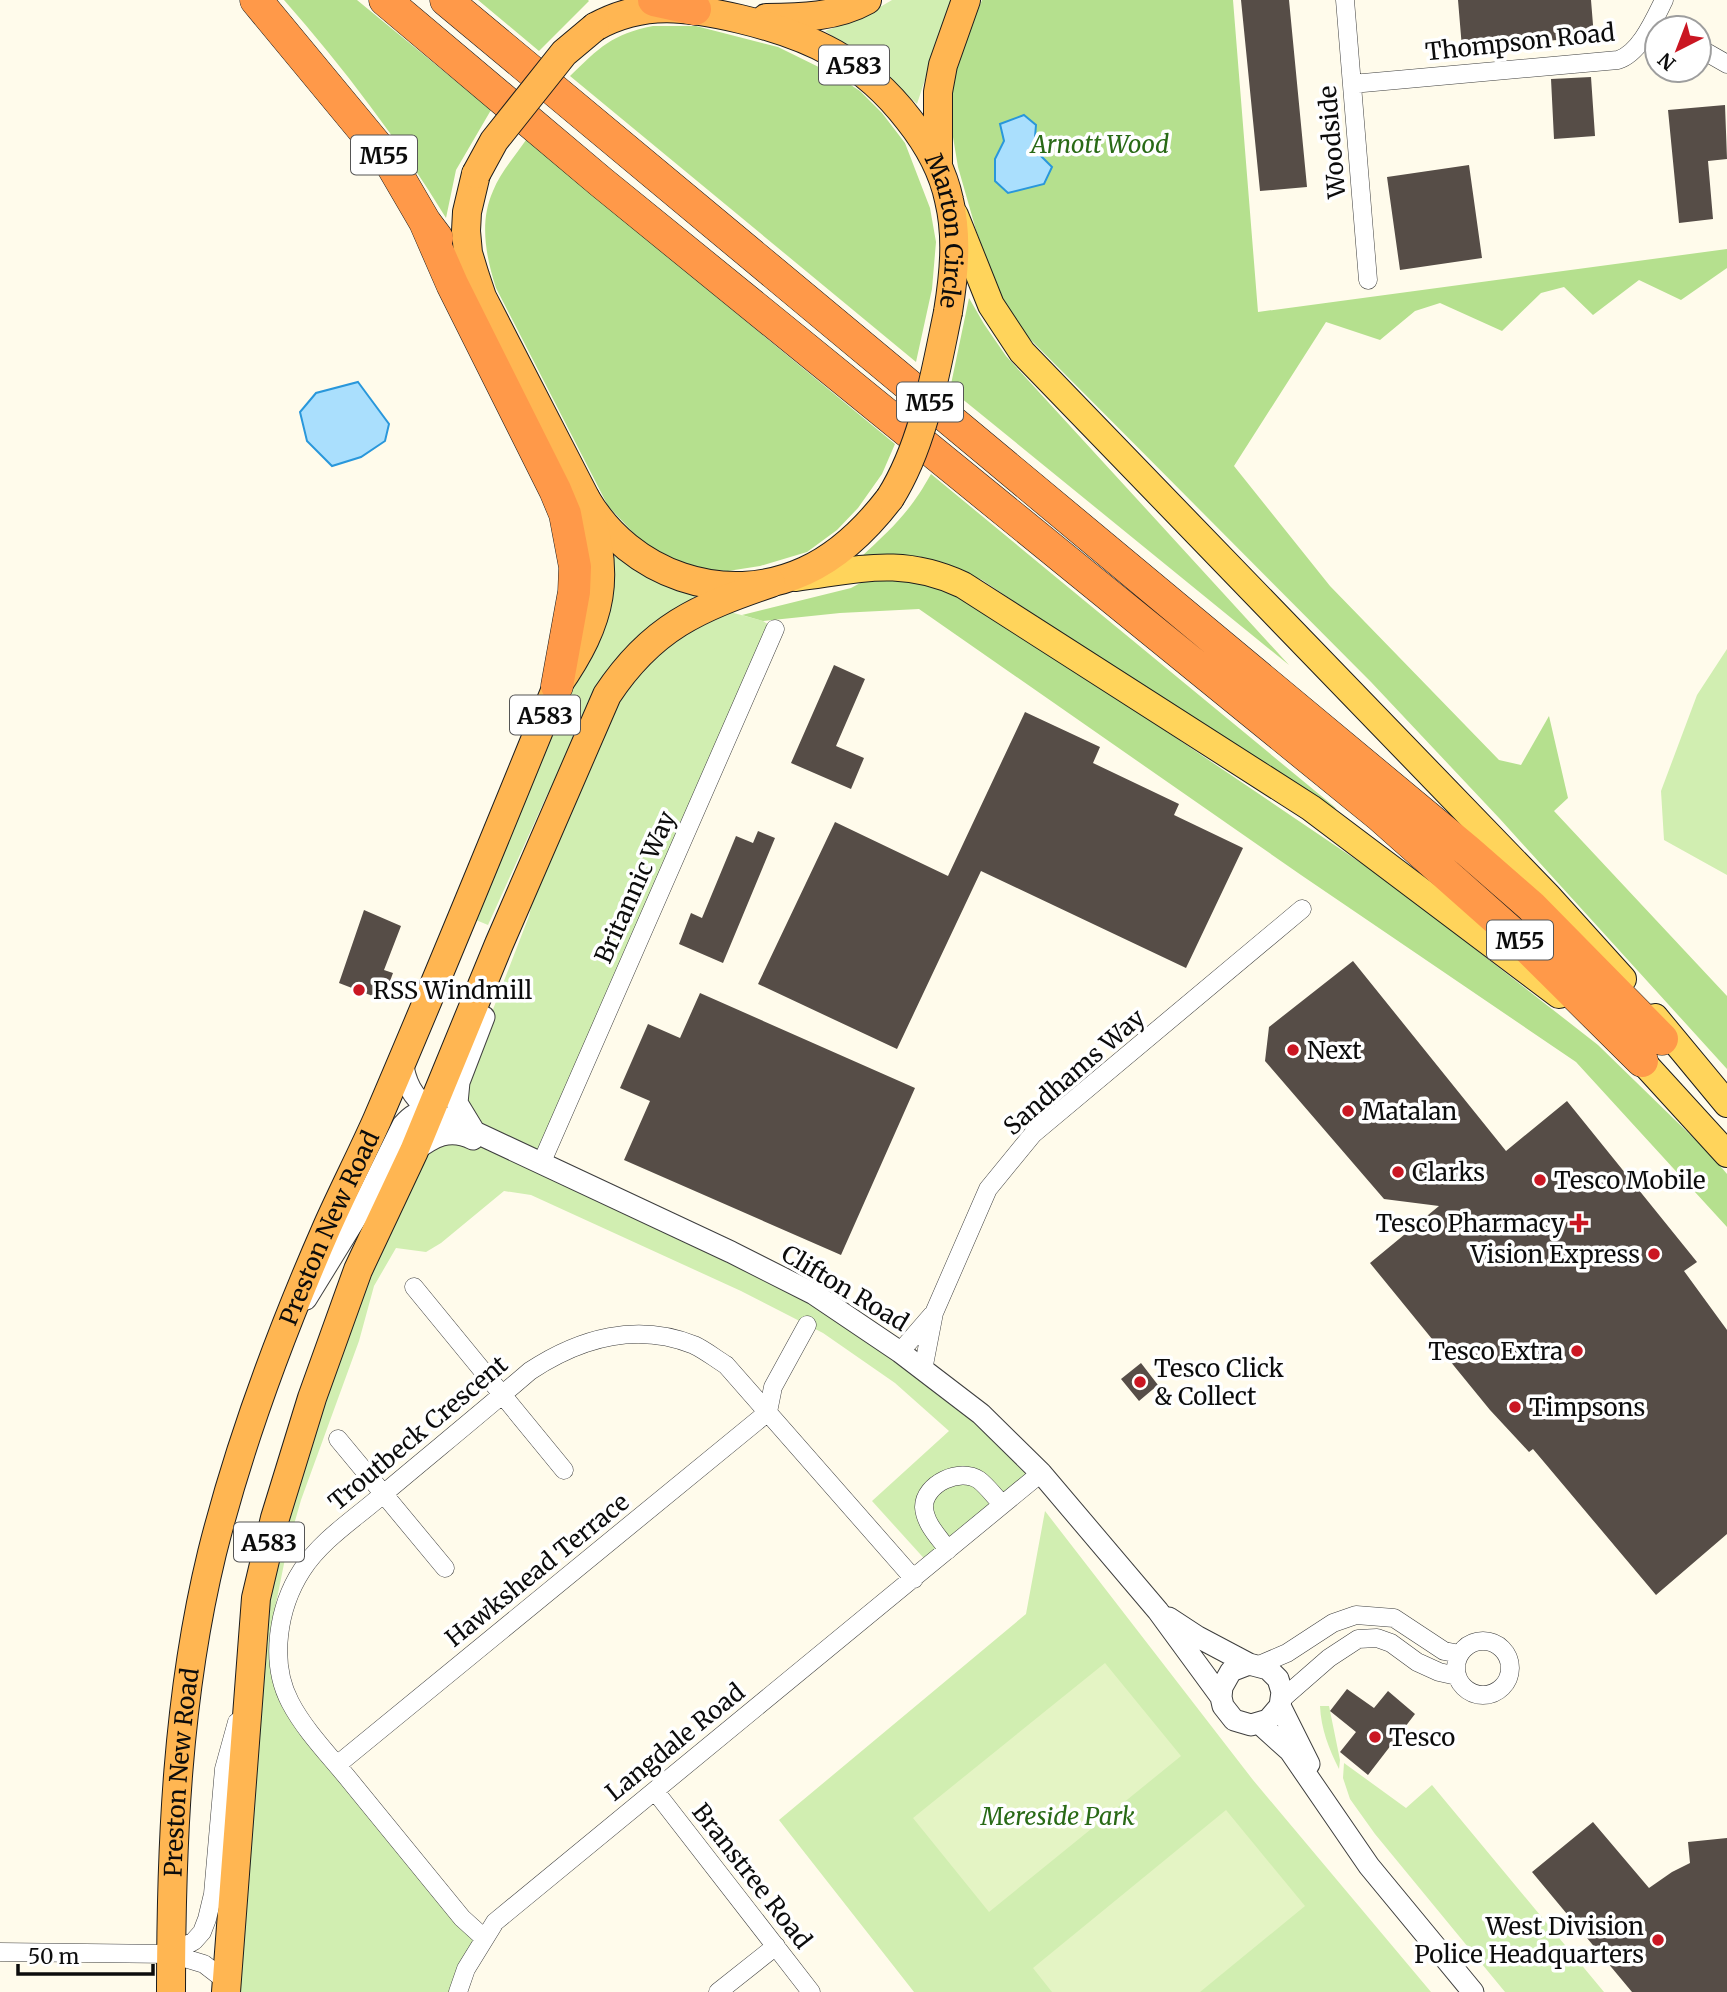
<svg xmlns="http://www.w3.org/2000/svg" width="1727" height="1992" font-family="Merriweather,serif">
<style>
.green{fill:#d1eeb1}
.forest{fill:#b5e08e}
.pitch{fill:#e4f4c4}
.water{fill:#aadffd;stroke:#2997db;stroke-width:2}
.building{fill:#564d47}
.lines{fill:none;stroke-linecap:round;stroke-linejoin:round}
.minor-casing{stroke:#3f3f3f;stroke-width:19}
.tertiary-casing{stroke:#3f3f3f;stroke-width:23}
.primary-casing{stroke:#1d1d1d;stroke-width:28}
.trunk-casing{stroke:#1d1d1d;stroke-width:30}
.motorway-casing{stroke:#1d1d1d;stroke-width:33}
.minor{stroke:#fff;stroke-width:18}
.tertiary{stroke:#fff;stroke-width:21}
.primary{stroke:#ffd45b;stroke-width:26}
.trunk{stroke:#ffb652;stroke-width:28}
.motorway{stroke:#ff9949;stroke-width:32}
.trunk-bridge-casing{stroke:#1d1d1d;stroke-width:30;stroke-linecap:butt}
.trunk-bridge{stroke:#ffb652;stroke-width:28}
.poi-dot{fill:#ca1622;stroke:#fff;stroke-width:2.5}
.labels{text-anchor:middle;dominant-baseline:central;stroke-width:7;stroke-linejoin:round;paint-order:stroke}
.shield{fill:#fff;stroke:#555;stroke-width:2}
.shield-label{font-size:23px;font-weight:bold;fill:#0c0c0c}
.street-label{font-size:24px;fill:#0c0c0c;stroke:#fff}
.park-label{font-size:24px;font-style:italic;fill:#296a16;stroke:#fff}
.poi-label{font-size:24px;fill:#0c0c0c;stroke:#fff;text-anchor:start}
</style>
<rect width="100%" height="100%" fill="#fffbeb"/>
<!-- green -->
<path class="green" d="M892 0H951L917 104 873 63 825 31 863 17Z
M610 553 644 576 696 596 656 621 634 642 547 795 488 925 471 918 566 700 583 669Z
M723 610 763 621 775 629 541 1164 814 1294 1041 1473 930 1565 872 1501 949 1431 895 1383 823 1333 741 1291 531 1195 504 1191 441 1243 426 1252 396 1248 374 1286 359 1341 301 1500 287 1549 269 1638V1659L290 1703 484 1938 458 1992H226L275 1518 414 1151 473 1126 457 1103 529 916 537 882V862L647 646Z
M1727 649V875L1664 840 1661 791 1697 695Z
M1045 1511 1253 1780 1431 1992H914L779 1820 1026 1614Z
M1320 1706H1329L1340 1760 1339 1769C1329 1749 1321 1729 1320 1706Z
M1344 1763 1406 1808 1432 1785 1604 1992H1505L1375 1834 1350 1799 1343 1778Z"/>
<!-- forest -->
<path class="forest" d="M284 0H357L491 110 456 170 446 218C399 141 344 68 284 0Z
M478 0H588L589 1 539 51Z
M982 0H1233L1258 312 1727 249V268L1681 300 1639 280 1593 315 1564 287 1541 293 1502 331 1440 303 1415 311 1380 340 1326 322 1234 466 1330 586 1499 760 1521 765 1549 716 1568 798 1554 811 1727 996V1069L1500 819 1371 682 1022 331 1000 295 976 230 958 167 950 119 956 64Z
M653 26H696L778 47 837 76 860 91 882 113 905 143 930 208 936 242 932 289 916 362 570 76C599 48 612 34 653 26Z
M526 140 895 444 882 474 858 508 837 530 807 552 760 566 728 571 710 570 677 561 643 543 608 506 496 288C486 257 479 222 493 191 500 173 515 156 526 140Z
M969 298 984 324 1006 356 1289 665 950 389Z
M931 474 1337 809 1319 801 1196 722 982 580 945 564 918 556 861 557C892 528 910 512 931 474Z
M879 577 942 586 1117 698 1392 884 1598 1045 1711 1155 1727 1174V1227L1576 1062 1301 875 919 609 840 613 763 621 742 615 851 588 866 580Z"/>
<!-- pitch -->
<path class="pitch" d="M1105 1663 1181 1756 989 1912 913 1818Z
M1226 1810 1305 1906 1200 1992H1052L1033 1968Z"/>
<!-- water -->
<path class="water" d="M1024 115 1036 125 1034 149 1052 167 1044 184 1008 193 995 181V159L1004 141 1000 124Z
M358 382 389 424 385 441 361 457 332 466 307 441 300 412 316 393Z"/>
<!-- building -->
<path class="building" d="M1241 0H1289L1307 187 1260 191Z
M1458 0H1591L1594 37 1462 48Z
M1591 77 1595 136 1554 139 1551 79Z
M1725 105 1727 159 1708 161 1713 219 1679 223 1668 110Z
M1469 165 1482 258 1400 270 1387 177Z
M834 665 865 679 836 746 864 758 851 789 791 763Z
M1025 712 1100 747 1093 763 1179 804 1174 815 1243 848 1186 968 981 871 897 1049 758 984 835 822 948 876Z
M758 831 775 838 723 963 679 944 691 913 702 918 736 836 753 843Z
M364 910 401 926 384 970 393 973 383 1000 339 983Z
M1353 961 1506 1151 1567 1101 1697 1262 1684 1271 1727 1330V1534L1656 1595 1533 1449 1529 1452 1490 1410 1370 1263 1439 1206 1384 1199 1265 1061 1269 1027Z
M700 993 915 1088 841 1255 624 1160 650 1101 620 1088 648 1024 680 1038Z
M1141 1363 1158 1385 1139 1401 1121 1379Z
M1347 1689 1374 1708 1388 1691 1415 1714 1368 1775 1340 1752 1356 1732 1330 1711Z
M1593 1822 1649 1888 1672 1872 1690 1863 1688 1842 1727 1838V1992H1632L1532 1872Z"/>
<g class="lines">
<defs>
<path id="minor" d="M1345 0 1368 280
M1699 48 1727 64
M1352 84 1618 60C1640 53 1654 20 1664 0
M541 1164 775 629
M414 1287 564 1470
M900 1352 932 1315
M923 1370 934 1313 988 1189 1033 1134 1302 909
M338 1439 445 1568
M948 1550C939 1537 925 1524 924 1507 924 1484 960 1467 979 1480 987 1486 995 1497 1002 1504
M1456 1668a27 27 0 1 1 54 0a27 27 0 1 1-54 0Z
M1259 1665 1287 1653 1333 1623 1356 1615 1394 1618 1444 1651 1460 1654
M1282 1699 1329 1658 1358 1639 1377 1638 1391 1643 1417 1662 1439 1672 1457 1676
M337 1765 768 1412 773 1387 807 1325
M655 1791 811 1992
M484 1938 462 1918C425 1873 388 1828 351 1782 331 1757 305 1731 290 1702 269 1662 278 1607 302 1570 320 1542 350 1522 375 1501 427 1457 479 1415 530 1371 580 1338 637 1322 694 1345 705 1350 716 1359 726 1365L914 1579
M0 1952 171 1954 204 1964 226 1981
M171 1954 194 1941 202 1932 207 1919 213 1894 224 1769 237 1722
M458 1992 466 1969 495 1922 1041 1473
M718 1992 776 1946"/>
<path id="tertiary" d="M402 1060C405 1083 412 1096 430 1111L731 1252 814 1294 900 1352 981 1414 1041 1473 1158 1611 1221 1697 1223 1706 1234 1720 1251 1725 1268 1720 1280 1706 1282 1692 1278 1679 1268 1669 1249 1664 1231 1671 1222 1687 1221 1697
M474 1131 457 1103 459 1082 484 1017
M414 1151C433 1137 449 1127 473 1139
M306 1299 362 1208 403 1125C411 1116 418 1111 430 1111
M1169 1618 1198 1637 1249 1664
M1280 1706 1309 1764
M1260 1724 1290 1751 1369 1866 1473 1992"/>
<path id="primary" d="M955 215 991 305 1022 352 1547 895 1623 979
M795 578C859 570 901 556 963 585L1311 808 1559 995
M1655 1017 1727 1104
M1628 1049 1642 1061 1727 1154"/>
<g id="trunk">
<path d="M766 18C800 18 837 17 867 0"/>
<path id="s1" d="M595 27C644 0 688 7 740 19 811 36 864 61 909 120 928 144 943 171 949 200 958 237 954 275 948 312"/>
<path d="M938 162V92L943 65 966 0"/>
<path d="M476 174 467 212 466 231 468 253 475 276 482 297 586 499C630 574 724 608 805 571 840 555 867 528 890 498"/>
<path id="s2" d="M171 1992C171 1844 177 1697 212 1553 240 1441 281 1332 327 1227 343 1191 361 1156 377 1120 439 976 498 831 557 686 603 620 612 576 586 499"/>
<path d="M226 1992 256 1598 275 1518 312 1398 358 1270 414 1151 499 944 607 695C652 627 698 608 771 583"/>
</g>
<path id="motorway" d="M256 0 390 162 425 222 437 238
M385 0 601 182 1379 815 1520 940 1642 1061
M446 0 1468 851 1531 906 1662 1039
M654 0 695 9
M425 222 452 284 555 490 565 514 575 567 574 592 557 686"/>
</defs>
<!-- minor casing -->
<use href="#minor" class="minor-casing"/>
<!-- tertiary casing -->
<use href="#tertiary" class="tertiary-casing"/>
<!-- primary casing -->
<use href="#primary" class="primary-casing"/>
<!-- trunk casing -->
<use href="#trunk" class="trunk-casing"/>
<!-- motorway casing -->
<use href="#motorway" class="motorway-casing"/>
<!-- minor -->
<use href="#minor" class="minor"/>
<!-- tertiary -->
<use href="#tertiary" class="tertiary"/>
<!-- primary -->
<use href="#primary" class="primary"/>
<!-- trunk -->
<use href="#trunk" class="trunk"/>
<!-- motorway -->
<use href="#motorway" class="motorway"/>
<defs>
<path id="trunk-bridge" d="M476 174 494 141 564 53 595 27
M890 498C924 444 935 374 948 312"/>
</defs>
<!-- trunk-bridge casing -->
<use href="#trunk-bridge" class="trunk-bridge-casing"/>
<!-- trunk-bridge -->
<use href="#trunk-bridge" class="trunk-bridge"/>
</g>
<!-- markers -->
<g class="poi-dot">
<circle cx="359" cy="990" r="7"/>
<circle cx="1293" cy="1050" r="7"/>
<circle cx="1348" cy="1111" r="7"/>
<circle cx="1398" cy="1172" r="7"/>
<circle cx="1540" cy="1180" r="7"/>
<path d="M1575.5 1212.5h7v7h7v7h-7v7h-7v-7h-7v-7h7z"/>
<circle cx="1654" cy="1254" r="7"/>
<circle cx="1577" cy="1351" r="7"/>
<circle cx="1140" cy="1382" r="7"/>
<circle cx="1515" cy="1407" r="7"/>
<circle cx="1375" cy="1737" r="7"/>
<circle cx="1658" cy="1940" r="7"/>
</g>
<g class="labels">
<!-- shield labels -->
<g class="shield">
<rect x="819" y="45.5" width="70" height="39" rx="5"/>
<rect x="351" y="135.5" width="66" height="39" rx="5"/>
<rect x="897" y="382.5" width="66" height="39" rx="5"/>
<rect x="510" y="695.5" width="70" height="39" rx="5"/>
<rect x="1487" y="920.5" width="66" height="39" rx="5"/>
<rect x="234" y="1522.5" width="70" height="39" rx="5"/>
</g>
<g class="shield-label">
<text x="854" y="65">A583</text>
<text x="384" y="155">M55</text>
<text x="930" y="402">M55</text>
<text x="545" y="715">A583</text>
<text x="1520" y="940">M55</text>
<text x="269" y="1542">A583</text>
</g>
<!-- street labels -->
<g class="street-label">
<text transform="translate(1520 42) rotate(-6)">Thompson Road</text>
<text transform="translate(1332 142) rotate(-95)">Woodside</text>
<text stroke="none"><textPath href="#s1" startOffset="471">Marton Circle</textPath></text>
<text transform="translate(635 887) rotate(-66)">Britannic Way</text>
<text transform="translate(1074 1072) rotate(-41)">Sandhams Way</text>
<text stroke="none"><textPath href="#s2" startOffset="788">Preston New Road</textPath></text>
<text transform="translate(845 1288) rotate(31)">Clifton Road</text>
<text transform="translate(418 1433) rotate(-40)">Troutbeck Crescent</text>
<text transform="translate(537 1570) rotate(-39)">Hawkshead Terrace</text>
<text transform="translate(675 1742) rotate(-39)">Langdale Road</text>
<text stroke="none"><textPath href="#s2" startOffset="220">Preston New Road</textPath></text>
<text transform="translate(752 1876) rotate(52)">Branstree Road</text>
</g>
<!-- park labels -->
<g class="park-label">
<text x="1100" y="144">Arnott Wood</text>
<text x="1058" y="1816">Mereside Park</text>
</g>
<!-- poi labels -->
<g class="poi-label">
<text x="373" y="990">RSS Windmill</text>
<text x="1307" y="1050">Next</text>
<text x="1362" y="1111">Matalan</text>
<text x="1412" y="1172">Clarks</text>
<text x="1554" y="1180">Tesco Mobile</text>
<text x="1565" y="1223" text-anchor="end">Tesco Pharmacy</text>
<text x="1640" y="1254" text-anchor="end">Vision Express</text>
<text x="1563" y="1351" text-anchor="end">Tesco Extra</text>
<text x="1154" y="1368">Tesco Click<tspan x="1154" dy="28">&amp; Collect</tspan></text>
<text x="1529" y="1407">Timpsons</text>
<text x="1389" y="1737">Tesco</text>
<text x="1644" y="1926" text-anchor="end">West Division<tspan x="1644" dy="28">Police Headquarters</tspan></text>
</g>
</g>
<!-- north arrow -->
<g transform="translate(1678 49) rotate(222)"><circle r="33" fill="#ffffff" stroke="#9e9e9e" stroke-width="2"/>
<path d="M0-5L12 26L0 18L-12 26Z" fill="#ca1622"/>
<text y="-10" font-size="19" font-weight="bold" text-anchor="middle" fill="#0c0c0c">N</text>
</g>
<!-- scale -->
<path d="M18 1964v10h135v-10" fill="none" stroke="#0c0c0c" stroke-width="3.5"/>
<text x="28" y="1964" font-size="21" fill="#0c0c0c" stroke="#ffffff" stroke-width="5" paint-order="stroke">50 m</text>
</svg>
